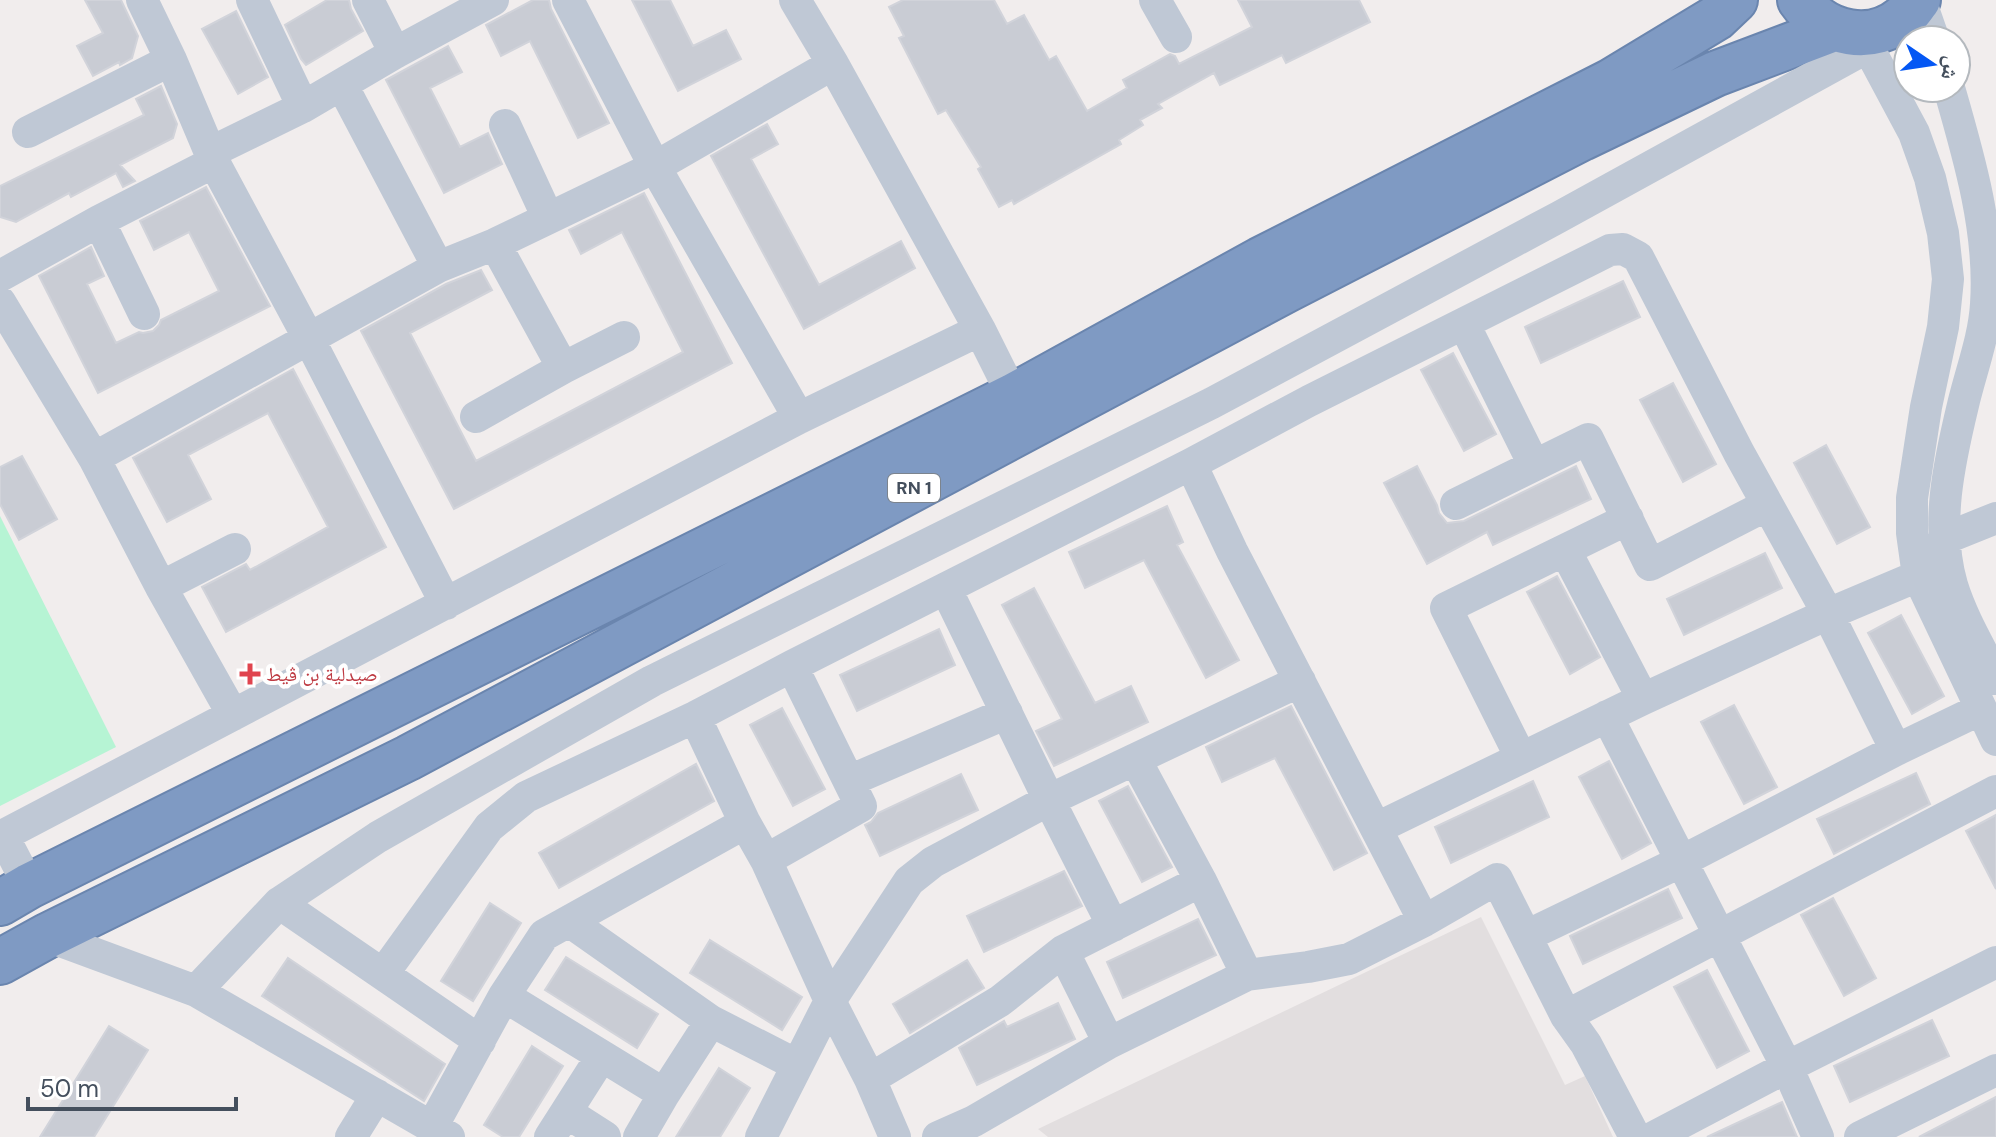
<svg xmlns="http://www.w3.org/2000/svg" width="1996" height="1137" font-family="'DM Sans','Noto Naskh Arabic',sans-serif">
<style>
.education{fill:#e2dedf}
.green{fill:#b6f4d4}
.building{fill:#c9ccd4;stroke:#d1d3da;stroke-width:2}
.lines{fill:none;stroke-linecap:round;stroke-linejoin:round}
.highway-casing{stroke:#6a85ae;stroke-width:48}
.minor{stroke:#bfc8d5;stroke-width:32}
.highway{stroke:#7f9ac3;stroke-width:44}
.health-dot{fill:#e0444e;stroke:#fff;stroke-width:3}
.labels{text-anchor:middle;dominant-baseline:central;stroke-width:8;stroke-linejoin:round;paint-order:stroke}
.shield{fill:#fff;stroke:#7c848e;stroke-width:2}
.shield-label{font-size:18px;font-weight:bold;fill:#444f5d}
.health-label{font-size:20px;fill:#be3a42;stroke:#fff;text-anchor:start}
</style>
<rect width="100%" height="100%" fill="#f1eded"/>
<!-- education -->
<path class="education" d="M1481 917 1565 1085 1585 1076 1613 1137H1048L1038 1129Z"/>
<!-- green -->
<path class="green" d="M0 516 116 747 0 806Z"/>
<!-- building -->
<path class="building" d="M85 0H121L138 36 132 58 120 65 119 62 93 76 77 46 103 33Z
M327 0H349L351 9 363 31 306 65 301 59 285 25Z
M533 0H549L551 9 609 123 578 138 530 41 501 56 486 25Z
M632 0H670L693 46 726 30 741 59 678 91Z
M903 0H994L1007 24 1024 15 1049 60 1056 56 1087 111 1127 88 1123 80 1170 54 1175 56 1179 64 1252 27 1238 0H1359L1370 22 1286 63 1282 55 1220 85 1214 73 1158 104 1162 108 1140 120 1143 125 1119 140 1121 144 1014 204 1012 200 999 207 978 169 981 167 946 110 938 114 899 38 904 36 889 7Z
M236 11 268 77 238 94 202 29Z
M448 46 462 72 430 88 460 147 488 133 502 164 444 193 386 80Z
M161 86 177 124 173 138 120 165 135 181 123 187 116 173 71 197 69 193 16 222 0 217V186L144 115 136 99Z
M767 124 778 144 751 159 819 285 901 241 915 268 804 329 711 156Z
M206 187 270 306 98 393 39 276 91 247 104 276 87 284 116 343 139 332 143 333 153 331 159 325 161 320 219 291 189 232 154 250 140 221Z
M644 193 732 363 454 509 361 331 446 284 481 270 492 290 410 333 476 461 683 352 622 232 581 254 569 230Z
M1623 281 1640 317 1541 363 1525 327Z
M1453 353 1496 434 1464 451 1421 370Z
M293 369 386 547 226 632 202 587 246 564 250 570 328 527 268 413 188 455 211 499 167 522 133 458Z
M1673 383 1716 464 1683 482 1640 400Z
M1826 445 1870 527 1837 544 1794 463Z
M22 456 57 519 19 540 0 504V467Z
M1417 466 1437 505 1439 513 1447 523 1464 521 1576 466 1591 499 1493 545 1487 532 1427 564 1384 483Z
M1167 506 1183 542 1177 545 1239 660 1206 678 1144 560 1085 588 1069 552Z
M1765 553 1782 588 1684 635 1667 599Z
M1557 576 1600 657 1570 674 1527 592Z
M1034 588 1095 703 1131 686 1148 722 1054 766 1036 731 1062 719 1002 605Z
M1901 615 1944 696 1912 714 1868 633Z
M939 629 955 665 857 711 840 675Z
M1734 705 1777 787 1744 804 1701 722Z
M1291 706 1367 853 1334 870 1275 758 1222 782 1206 747Z
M782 708 825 789 793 806 750 725Z
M1609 761 1651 843 1622 859 1579 777Z
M696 764 714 801 559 888 539 853Z
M1916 773 1930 804 1834 854 1817 819Z
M961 774 978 810 880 856 865 825 871 822 878 813Z
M1533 781 1549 817 1451 863 1435 827Z
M1128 786 1172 867 1142 882 1099 801Z
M1996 815V889L1966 831Z
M1064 871 1082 906 984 952 967 916Z
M1668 889 1682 918 1583 964 1570 936Z
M1833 898 1876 978 1844 996 1801 915Z
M490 903 521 923 473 1001 441 981Z
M1198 919 1216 955 1123 998 1107 962Z
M710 940 802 997 782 1030 690 973Z
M566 957 658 1014 637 1048 545 990Z
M288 958 445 1064 424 1101 262 996Z
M967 960 984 988 910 1033 893 1004Z
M1707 970 1749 1051 1717 1068 1674 987Z
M1058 1003 1075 1039 977 1085 959 1048 1004 1021 1007 1027Z
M1932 1020 1949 1056 1850 1102 1834 1066Z
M109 1026 148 1050 94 1137H40Z
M532 1046 563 1066 519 1137H503L484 1125Z
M719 1068 750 1088 720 1137H676Z
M1996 1097V1137H1919Z
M1782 1102 1797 1137H1707Z"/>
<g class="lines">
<defs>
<path id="highway" d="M1800 0C1824 35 1873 46 1906 15 1910 11 1914 5 1918 0
M0 903 29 886 1013 396 1260 260 1610 82 1716 18 1735 0
M0 962 47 936 408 758 1286 290 1582 138 1715 74 1834 29"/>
</defs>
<!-- highway casing -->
<use href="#highway" class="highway-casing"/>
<!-- minor -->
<path class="minor" d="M142 0 171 60 214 162 309 339 446 604
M252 0 303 107
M368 0 395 53
M568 0 655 167 799 418
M795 0 833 64 980 330 1013 396
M1155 0 1176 37
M1920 0 1934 40
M1863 33 1868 47 1914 133 1930 178 1943 233 1948 279 1943 327 1926 407 1912 498V533L1918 576 1996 740
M342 85 438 267
M1949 88C1969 157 1991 232 1986 304 1984 338 1971 371 1963 405 1949 463 1935 526 1952 585 1962 618 1981 649 1996 679
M505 125 548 218
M28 132 171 60
M211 152 303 107 395 53 493 0
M99 221 144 314
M495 244 563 368
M0 276 99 221 214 162
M0 302 94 458 161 587 233 715
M1464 324 1534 465
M476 417 563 368 624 337
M94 458 438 267 495 244 655 167 833 64
M1191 464 1232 551 1424 921
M1456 504 1588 439 1650 565 1767 505
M1565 550 1643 699
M161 587 235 549
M946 589 1049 800 1113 926
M1607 716 1787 1067 1818 1137
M695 717 745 823 766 860 830 1001 870 1079 895 1137
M1521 758 1446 608 1628 519
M1135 759 1201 881 1247 975
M849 781 1007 713
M1377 828 1643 699 1828 614 1918 576 1944 539 1996 518
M3 836 29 886
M0 837 799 418 980 330
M766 860 861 806 792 666
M279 903 378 837 652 681 1212 403 1559 217 1868 47
M570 922 711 1021 797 1065
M47 936 196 991 449 1137
M1526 936 1680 862 1896 750 1981 709
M1063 951 1109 1043
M383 974 489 827 526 797 695 717 792 666 1191 464 1309 401 1610 250 1623 249 1638 257 1739 453 1828 614 1896 750
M196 991 279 903 480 1041
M504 996 664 1094
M1566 1016 1996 791
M870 1079 1000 1001 1063 951 1201 881
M566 1112 601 1057
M432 1127 504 996 544 935 745 823
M351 1137 377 1095
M550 1137 566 1112 605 1137
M639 1137 664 1094 711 1021
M761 1137 830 1001 909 881 933 862 1049 800 1300 681
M938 1137 974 1121 1109 1043 1247 975 1308 967 1349 959 1424 921 1497 879 1566 1016 1586 1044 1635 1137
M1654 1137 1787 1067 1996 962
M1860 1137 1996 1070"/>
<!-- highway -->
<use href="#highway" class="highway"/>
</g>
<!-- markers -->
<path class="health-dot" d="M246 662h8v8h8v8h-8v8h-8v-8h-8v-8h8z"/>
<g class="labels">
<!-- shield labels -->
<rect class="shield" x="888" y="474" width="52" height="28" rx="6"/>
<g class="shield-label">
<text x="914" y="488">RN 1</text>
</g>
<!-- health labels -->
<g class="health-label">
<text x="266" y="674">صيدلية بن ڤيط</text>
</g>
</g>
<!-- north arrow -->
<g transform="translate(1932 64) rotate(103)"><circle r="38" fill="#ffffff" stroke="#b4b9be" stroke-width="2"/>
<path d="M0-6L14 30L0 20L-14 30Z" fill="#0457f4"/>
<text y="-12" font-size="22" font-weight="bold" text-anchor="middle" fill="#444f5d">ش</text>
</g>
<!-- scale -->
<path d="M28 1097v12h208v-12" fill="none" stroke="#444f5d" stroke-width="4"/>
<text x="40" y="1097" font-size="24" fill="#444f5d" stroke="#ffffff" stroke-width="6" paint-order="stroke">50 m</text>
</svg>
